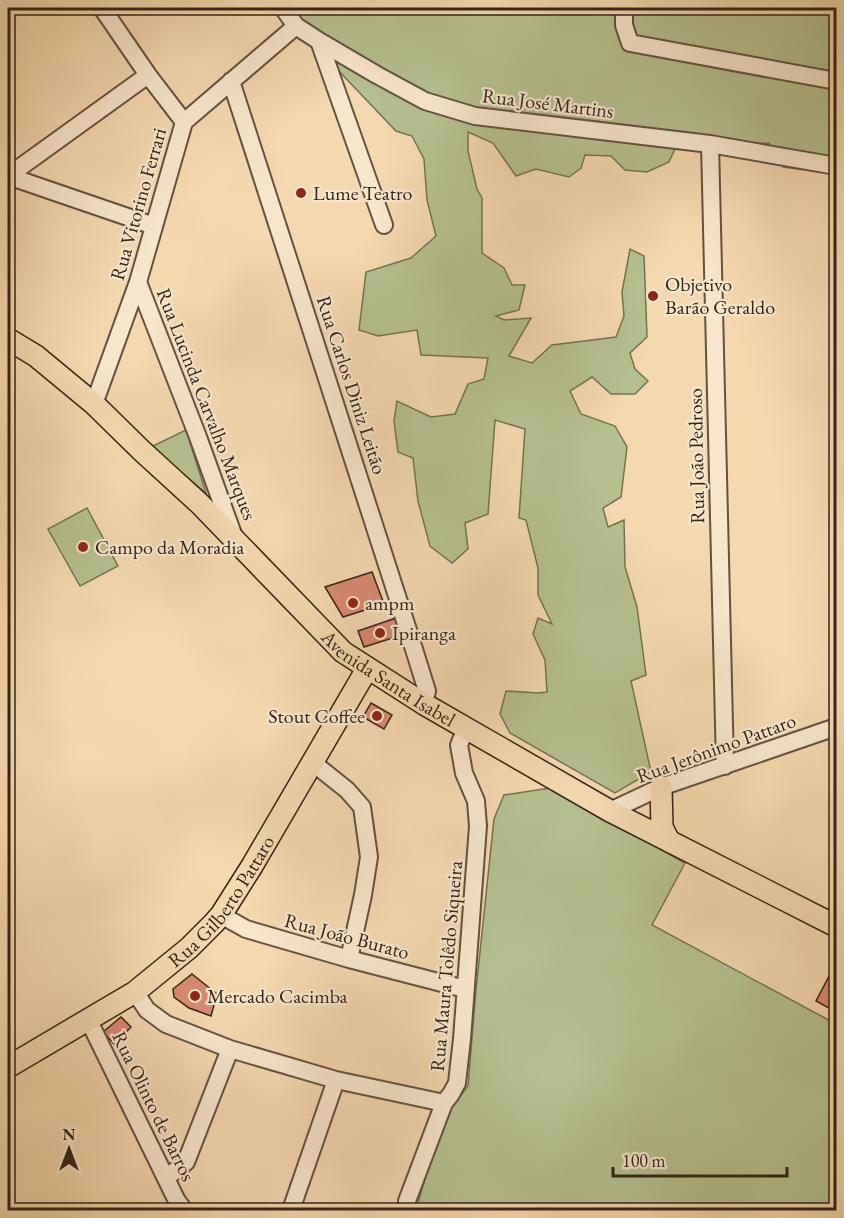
<svg xmlns="http://www.w3.org/2000/svg" width="844" height="1218" font-family="'EB Garamond',serif">
<style>
.green{fill:#b6c08f;stroke:#747254;stroke-width:1.5}
.building{fill:#d88a73;stroke:#332418;stroke-width:1.5}
.lines{fill:none;stroke-linecap:round;stroke-linejoin:round}
.minor-casing{stroke:#64513e;stroke-width:20}
.major-casing{stroke:#332418;stroke-width:24}
.minor{stroke:#f8e6ca;stroke-width:16}
.major{stroke:#f5d8ae;stroke-width:21}
.poi-dot{fill:#8f2418;stroke:#f8e6ca;stroke-width:2}
.labels{text-anchor:middle;dominant-baseline:central;stroke-width:4.5;stroke-linejoin:round;paint-order:stroke}
.street-label{font-size:20px;fill:#332418;stroke:#f8e6ca}
.poi-label{font-size:20px;fill:#332418;stroke:#f8e6ca;text-anchor:start}
</style>
<rect width="100%" height="100%" fill="#f5d8ae"/>
<filter id="stains"><feTurbulence type="fractalNoise" baseFrequency=".00333" numOctaves="4"/><feColorMatrix values="0 0 0 0 .2 0 0 0 0 .09 0 0 0 0 .02 0 0 0 .5 -.17"/></filter>
<radialGradient id="worn" r=".72"><stop offset=".6" stop-color="#630" stop-opacity="0"/><stop offset="1" stop-color="#630" stop-opacity=".3"/></radialGradient>
<!-- green -->
<path class="green" d="M283 8H836V174L783 167 769 143 675 149 669 162 647 172 625 170 611 156 585 155 581 168 569 177 536 169 516 176 493 143 468 132V151L477 189 482 198V253L504 268 512 285H525L519 310 496 316 504 320 531 318 509 356 532 363 552 345 616 337 624 316 622 292 630 249 644 256 647 337 630 353 635 369 648 381 635 394H611L592 377 570 391 581 414 615 426 627 447 621 497 603 508 608 527 624 520 625 567 637 607 646 675 631 681 651 772 615 793 510 733 500 714 506 691 538 693 547 692 545 660 533 634 538 618 552 624 538 595V568L526 520 519 518 525 429 495 420 488 514 465 523 468 549 452 563 430 546 418 501 413 458 398 452 394 421 397 401 431 417 455 414 468 384 484 379 488 358 421 355 417 330 378 336 359 330 366 272 411 258 436 236 427 200 424 159 412 136 396 131 296 26Z
M186 430 206 493 151 447Z
M87 508 118 566 80 586 48 529Z
M550 788 685 863 652 925 836 1024V1210H408L417 1206 443 1119 468 1086 476 990 494 819 504 795Z"/>
<!-- building -->
<path class="building" d="M372 572 384 604 343 617 325 587Z
M396 618 402 635 364 647 358 631Z
M371 703 392 715 384 729 363 717Z
M836 963V1012L816 1001Z
M192 974 217 994 211 1016 189 1008 174 997 173 989Z
M121 1017 131 1027 114 1044 103 1032Z"/>
<g class="lines">
<defs>
<path id="minor" d="M102 8 148 75 184 122
M283 8 296 26 319 41 377 75 425 101 475 116 710 144 836 166
M624 8V25L630 43 836 81
M319 41 384 225
M231 81 408 630 427 691 424 704
M710 144 725 766
M8 176 148 75
M8 176 154 226
M138 282 198 437 234 537
M94 404 138 282 184 122 296 26
M312 762 347 790 362 807 369 857 363 895 349 959
M610 811 661 787 836 727
M221 915 246 929 349 959 465 989
M135 992 147 1010 166 1024 230 1049 336 1080 444 1103
M88 1019 177 1201 184 1210
M166 1178 186 1162 230 1049
M407 1201 444 1103 451 1094 457 1083 462 1039 478 826 476 801 464 773 459 745 466 728
M291 1210 336 1080"/>
<g id="major">
<path id="s1" d="M8 339 36 356 94 404 142 451 200 504 343 652 424 704 610 811 836 926"/>
<path d="M661 787 662 827 669 841"/>
<path id="s2" d="M8 1067 135 992 189 948 214 923 221 915 252 866 367 669"/>
</g>
</defs>
<!-- minor casing -->
<use href="#minor" class="minor-casing"/>
<!-- major casing -->
<use href="#major" class="major-casing"/>
<!-- minor -->
<use href="#minor" class="minor"/>
<!-- major -->
<use href="#major" class="major"/>
</g>
<!-- markers -->
<g class="poi-dot">
<circle cx="301" cy="193" r="6"/>
<circle cx="653" cy="296" r="6"/>
<circle cx="83" cy="547" r="6"/>
<circle cx="353" cy="603" r="6"/>
<circle cx="380" cy="633" r="6"/>
<circle cx="377" cy="716" r="6"/>
<circle cx="195" cy="996" r="6"/>
</g>
<g class="labels">
<!-- street labels -->
<g class="street-label">
<text transform="translate(548 103) rotate(7)">Rua José Martins</text>
<text transform="translate(138 204) rotate(-74)">Rua Vitorino Ferrari</text>
<text transform="translate(352 385) rotate(72)">Rua Carlos Diniz Leitão</text>
<text transform="translate(207 404) rotate(69)">Rua Lucinda Carvalho Marques</text>
<text transform="translate(696 456) rotate(-91)">Rua João Pedroso</text>
<text stroke="none"><textPath href="#s1" startOffset="512">Avenida Santa Isabel</textPath></text>
<text transform="translate(716 748) rotate(-20)">Rua Jerônimo Pattaro</text>
<text stroke="none"><textPath href="#s2" startOffset="274">Rua Gilberto Pattaro</textPath></text>
<text transform="translate(347 936) rotate(15)">Rua João Burato</text>
<text transform="translate(446 966) rotate(-85)">Rua Maura Tolêdo Siqueira</text>
<text transform="translate(154 1106) rotate(64)">Rua Olinto de Barros</text>
</g>
<!-- poi labels -->
<g class="poi-label">
<text x="313" y="193">Lume Teatro</text>
<text x="665" y="284">Objetivo<tspan x="665" dy="23">Barão Geraldo</tspan></text>
<text x="95" y="547">Campo da Moradia</text>
<text x="365" y="603">ampm</text>
<text x="392" y="633">Ipiranga</text>
<text x="365" y="716" text-anchor="end">Stout Coffee</text>
<text x="207" y="996">Mercado Cacimba</text>
</g>
</g>
<!-- margin -->
<rect width="844" height="1218" fill="none" stroke="#f5d8ae" stroke-width="30"/>
<rect x="9" y="9" width="826" height="1200" fill="none" stroke="#332418" stroke-width="3"/>
<rect x="15" y="15" width="814" height="1188" fill="none" stroke="#332418" stroke-width="1.5"/>
<!-- north arrow -->
<g transform="translate(69 1149)" stroke="#f8e6ca" stroke-width="4.5" paint-order="stroke">
<path d="M0-4.5L10 22L0 15L-10 22Z" fill="#332418"/>
<text y="-9" font-size="16" font-weight="bold" text-anchor="middle" fill="#332418">N</text>
</g>
<!-- scale -->
<path d="M613 1167v9h174v-9" fill="none" stroke="#332418" stroke-width="3"/>
<text x="622" y="1167" font-size="18" fill="#332418" stroke="#f8e6ca" stroke-width="4.5" paint-order="stroke">100 m</text>
<rect width="100%" height="100%" filter="url(#stains)"/>
<rect width="100%" height="100%" fill="url(#worn)"/>
</svg>
